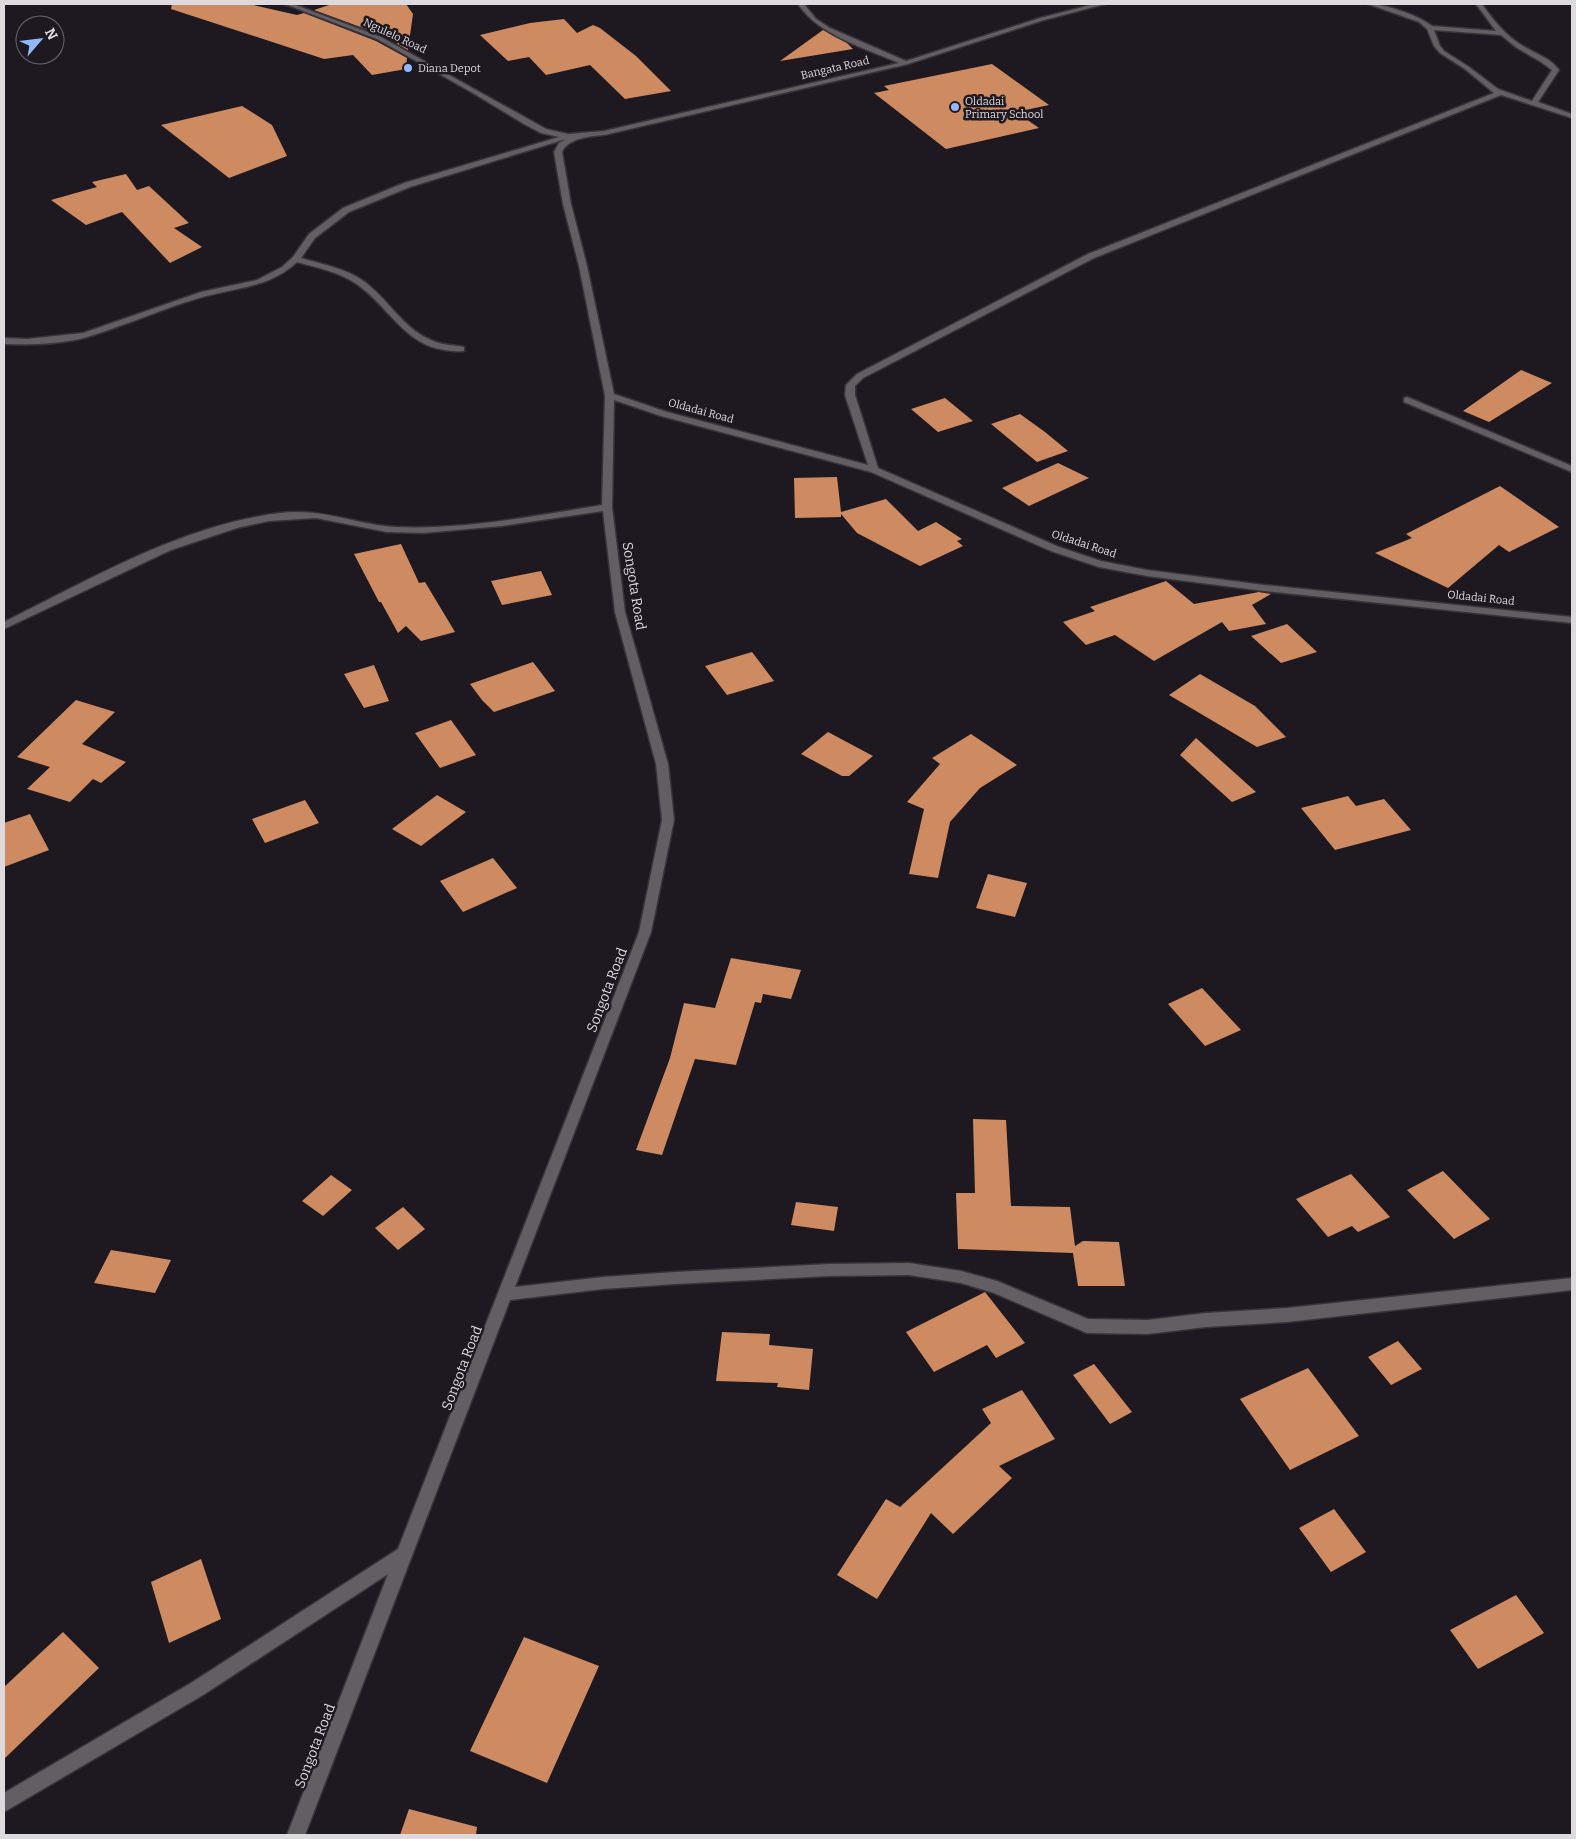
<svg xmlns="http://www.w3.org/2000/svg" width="1576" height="1839" font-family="Bitter,serif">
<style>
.building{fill:#ce8a61}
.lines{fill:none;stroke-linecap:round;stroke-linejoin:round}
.street-casing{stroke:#373438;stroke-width:3}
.street{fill:#635d64;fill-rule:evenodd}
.poi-dot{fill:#91b8fd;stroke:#1e1920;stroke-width:2}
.labels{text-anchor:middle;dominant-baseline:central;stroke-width:5;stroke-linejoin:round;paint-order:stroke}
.far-street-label{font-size:11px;fill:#dddade;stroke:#1e1920}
.far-poi-label{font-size:11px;fill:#dddade;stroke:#1e1920;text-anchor:start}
.street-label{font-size:14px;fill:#dddade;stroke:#1e1920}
</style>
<rect width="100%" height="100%" fill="#1e1920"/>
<!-- building -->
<path class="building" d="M172 4H249L297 15 304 13 376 41 407 58 406 69 372 75 353 55 324 59 171 9Z
M332 4H406L413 14 408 50 382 35 314 10Z
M564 19 577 33 593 25 600 28 636 56 671 91 625 99 590 65 546 75 529 57 508 61 480 35 530 23Z
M823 30 847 43 853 49 780 61Z
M992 64 1049 105 1016 112 1039 128 946 149 874 93 889 90 884 86Z
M242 106 272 125 287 156 229 178 161 125Z
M126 174 137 190 149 186 189 223 174 228 202 247 170 263 122 212 86 225 51 200 97 187 92 182Z
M1521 370 1552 383 1489 422 1463 411Z
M945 398 973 421 938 432 911 409Z
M1020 414 1045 432 1068 451 1037 462 991 424Z
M1058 463 1089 478 1029 506 1002 488Z
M837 477 841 512 886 499 918 531 936 522 962 539 957 541 963 546 920 566 857 533 841 514V517L795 518 794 478Z
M1500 486 1559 527 1509 552 1499 545 1448 588 1375 553 1412 538 1406 534Z
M401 544 419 583 425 582 455 632 421 641 406 626 398 633 381 602H379L354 554Z
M541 571 552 595 502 605 491 581Z
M1166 581 1194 604 1259 592 1271 594 1252 605 1266 624 1229 631 1222 622 1154 661 1115 635 1086 645 1063 622 1095 611 1090 607Z
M1287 624 1317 652 1281 663 1251 636Z
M752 652 774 681 727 695 705 666Z
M533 662 555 691 494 712 482 700 470 684Z
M374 665 389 701 364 708 344 674Z
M1200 674 1255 706 1286 737 1257 747 1169 695Z
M76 700 115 712 82 744 126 762 101 783 93 779 70 802 27 789 50 767 17 757Z
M451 720 476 755 440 768 415 733Z
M828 732 873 756 849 776H842L801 754Z
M971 734 1017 765 980 788 950 822 938 878 909 874 924 809 907 802 940 764 932 758Z
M1196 738 1256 792 1232 802 1180 755Z
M437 795 466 812 421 846 392 829Z
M1348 796 1356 806 1384 799 1411 830 1335 850 1301 808Z
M305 800 319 823 265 843 252 819Z
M30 814 49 850 4 867V823Z
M493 858 517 888 463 912 440 881Z
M988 874 1027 883 1015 917 976 908Z
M731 958 801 970 791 999 763 994 761 1003 755 1002 736 1065 695 1059 662 1155 636 1150 670 1058 684 1003 715 1008Z
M1202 988 1241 1030 1205 1046 1168 1004Z
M973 1119 1006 1120 1011 1206 1070 1207 1075 1246 1083 1241 1119 1242 1125 1286H1078L1073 1253 958 1249 956 1193H975Z
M1443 1171 1490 1219 1454 1239 1407 1190Z
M1351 1174 1390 1217 1358 1232 1352 1226 1328 1237 1296 1199Z
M331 1175 352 1190 323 1216 302 1201Z
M796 1202 838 1207 834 1231 791 1225Z
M403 1207 425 1229 398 1250 375 1228Z
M111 1250 171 1260 155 1293 94 1283Z
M985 1292 1025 1343 996 1358 987 1345 934 1372 906 1332Z
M722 1332 770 1334 769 1345 813 1349 809 1390 777 1387 778 1383 716 1381Z
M1398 1341 1422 1369 1391 1385 1368 1357Z
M1094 1364 1132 1412 1110 1424 1073 1375Z
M1308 1368 1359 1436 1290 1470 1240 1399Z
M1022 1390 1055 1439 999 1466 1012 1478 953 1534 931 1513 877 1599 837 1575 886 1499 900 1507 991 1423 982 1409Z
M1334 1509 1366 1552 1331 1572 1299 1528Z
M201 1559 221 1619 169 1643 151 1582Z
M1516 1595 1544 1633 1478 1669 1450 1630Z
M63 1632 99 1668 4 1759V1687Z
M524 1637 599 1666 547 1783 470 1751Z
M409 1809 477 1827 476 1835H400Z"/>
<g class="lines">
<defs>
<path id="street" d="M285 4H293L381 37 546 129 568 134 604 131 899 63C865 48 818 35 798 4H804L816 19 830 28 906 61 1040 18 1095 4H1105L1044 20 908 64 604 135C591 136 568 138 562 152L571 204 587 266 614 394 667 412 868 465 845 395 846 385 857 374 1088 254 1494 93 1465 69 1440 53 1434 46 1427 29 1419 22 1368 4C1386 4 1418 15 1432 26L1496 31 1476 4H1482C1493 20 1506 36 1523 46 1536 54 1550 58 1559 70L1538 102 1572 114V118L1501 95 1094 258 863 378 855 386V395L878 468 1059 547 1101 561 1147 570 1264 585 1572 617V623L1264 591 1147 576 1099 567 1051 551 871 472 661 416 614 400 612 507 625 612 668 764 674 820 651 932 515 1287 603 1277 675 1272 829 1264 909 1263 961 1271 997 1281 1088 1319 1148 1320 1206 1313 1287 1308 1572 1278V1290L1287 1322 1206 1327 1148 1334 1087 1333 994 1293 961 1283 909 1275 829 1276 675 1284 603 1289 510 1300 305 1835H287L388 1574 203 1695 4 1812V1793L191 1683 398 1549 639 932 662 820 656 764 615 612 603 511 502 526 423 533 387 532 316 518 269 521 237 528 171 550 4 629V622C91 579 182 525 280 513 325 508 355 525 396 527 465 530 534 516 602 505L605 396 579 266 563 204 554 152 559 143 566 139 410 187 349 212 315 238 301 258C321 264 344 268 362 280 387 297 402 328 431 340 441 345 453 345 464 347V351C458 352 451 351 445 350 405 345 388 306 358 285 340 272 318 268 297 262 270 287 240 287 206 296 166 307 127 325 87 337 63 344 29 345 4 344V338L27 339 83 333 201 292 257 280 282 267 293 257 309 234 343 208 404 183 559 137 541 133 524 124 473 93 377 39ZM1434 30 1501 35 1517 48 1541 62 1552 70 1532 101 1498 89 1469 67 1444 51 1440 46Z
M1407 397 1572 466V472L1404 402V398Z"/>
</defs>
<!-- street casing -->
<use href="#street" class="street-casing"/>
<!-- street -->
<use href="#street" class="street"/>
</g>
<!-- markers -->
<g class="poi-dot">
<circle cx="408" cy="68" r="5"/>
<circle cx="955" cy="107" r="5"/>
</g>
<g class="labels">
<!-- far-street labels -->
<g class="far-street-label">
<text transform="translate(395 36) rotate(25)">Ngulelo Road</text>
<text transform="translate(835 68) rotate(-13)">Bangata Road</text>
<text transform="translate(701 411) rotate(15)">Oldadai Road</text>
<text transform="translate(1084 544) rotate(18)">Oldadai Road</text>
<text transform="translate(1481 598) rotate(6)">Oldadai Road</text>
</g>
<!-- far-poi labels -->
<g class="far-poi-label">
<text x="418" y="68">Diana Depot</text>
<text x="965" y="101">Oldadai<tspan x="965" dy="13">Primary School</tspan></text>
</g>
<!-- street labels -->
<g class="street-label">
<text transform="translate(634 586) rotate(81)">Songota Road</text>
<text transform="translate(607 990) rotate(-69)">Songota Road</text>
<text transform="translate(462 1368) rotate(-69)">Songota Road</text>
<text transform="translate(315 1746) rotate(-69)">Songota Road</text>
</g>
</g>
<!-- border -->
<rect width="1576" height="1839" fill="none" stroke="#dddade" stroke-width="10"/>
<!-- north arrow -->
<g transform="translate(40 40) rotate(62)"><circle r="24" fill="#1e1920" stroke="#6a666c"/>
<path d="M0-4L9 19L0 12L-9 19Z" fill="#91b8fd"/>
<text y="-8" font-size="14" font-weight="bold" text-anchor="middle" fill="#dddade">N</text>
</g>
</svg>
